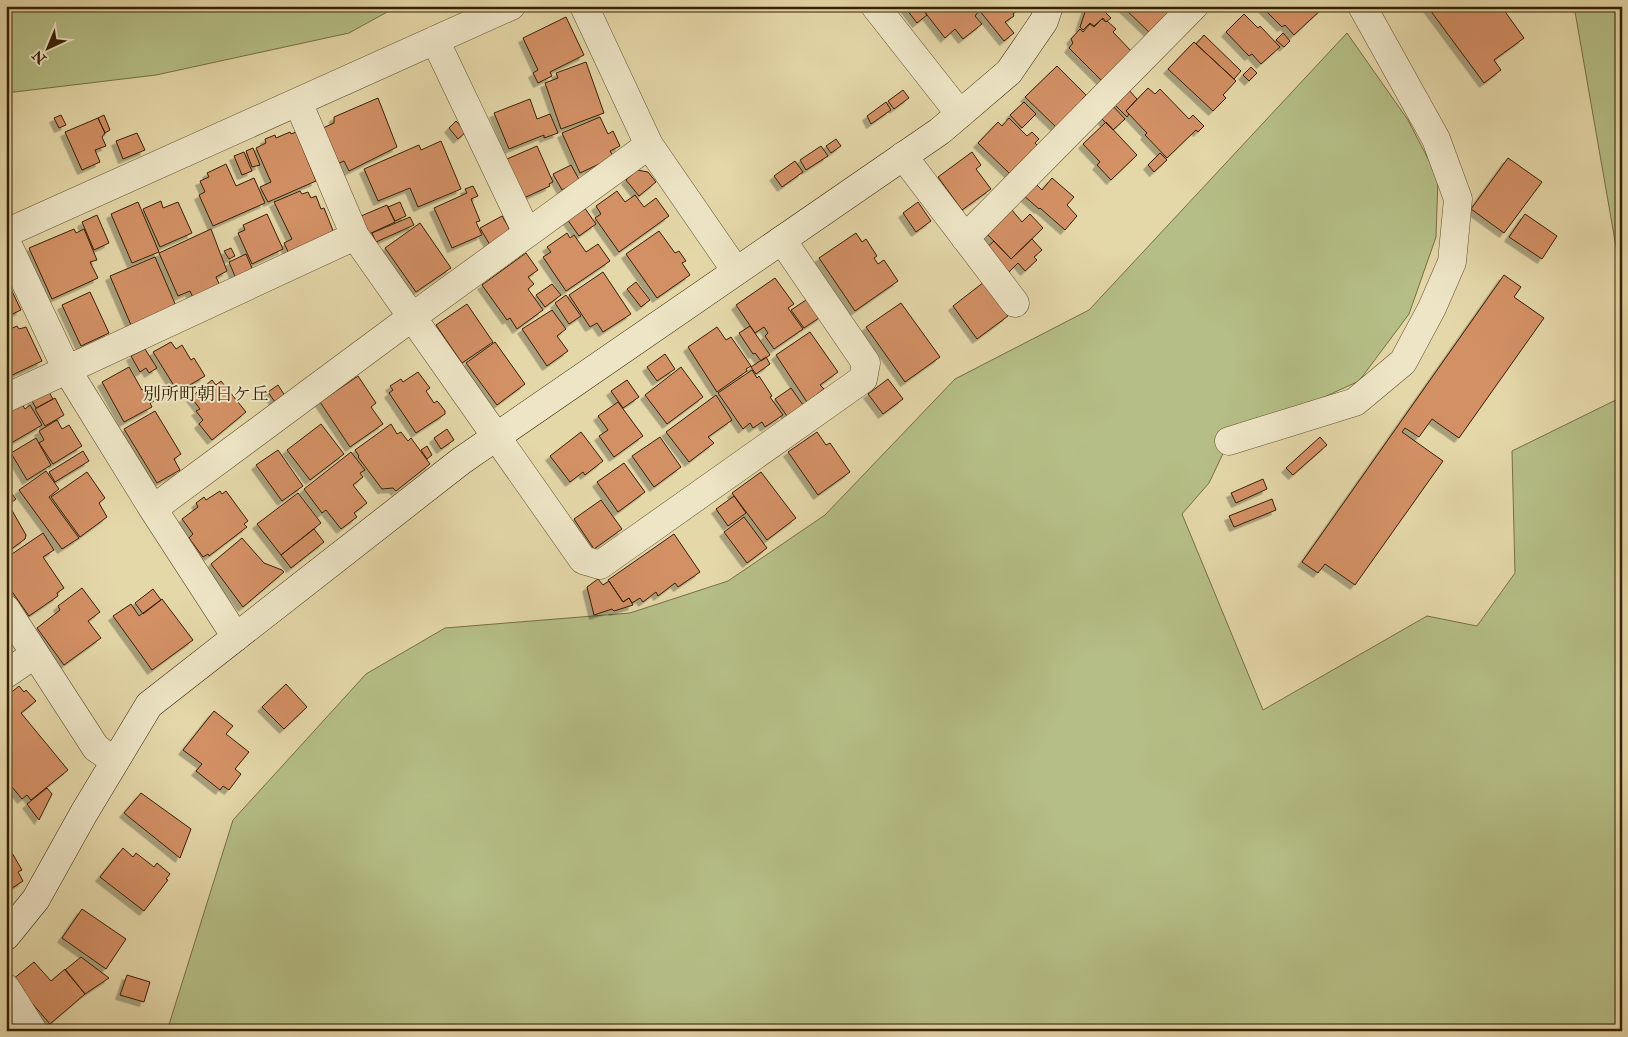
<svg xmlns="http://www.w3.org/2000/svg" width="1628" height="1037" font-family="'IM FELL Double Pica','Noto Serif JP',serif">
<style>
.green{fill:#b5be86;stroke:#766f44}
.building{fill:#d39065;stroke:#372002;filter:url(#shadow)}
.lines{fill:none;stroke-linecap:round;stroke-linejoin:round}
.street-casing{stroke:#624e2c;stroke-width:29}
.secondary-casing{stroke:#372002;stroke-width:29}
.street{stroke:#ede5c6;stroke-width:28}
.secondary{stroke:#ede5c6;stroke-width:28}
.labels{text-anchor:middle;dominant-baseline:central;stroke-width:4;stroke-linejoin:round;paint-order:stroke}
.quarter-label{font-size:18px;fill:#372002;stroke:#ede5c6}
</style>
<defs>
<filter id="shadow"><feDropShadow dx="-4.5" dy="4.5" stdDeviation="0" flood-color="#0004"/></filter>
</defs>
<rect width="100%" height="100%" fill="#e4d7a8"/>
<filter id="stains"><feTurbulence type="fractalNoise" baseFrequency=".004" numOctaves="4"/><feColorMatrix values="0 0 0 0 .2 0 0 0 0 .09 0 0 0 0 .02 0 0 0 .5 -.17"/></filter>
<radialGradient id="worn" r=".72"><stop offset=".6" stop-color="#630" stop-opacity="0"/><stop offset="1" stop-color="#630" stop-opacity=".3"/></radialGradient>
<!-- green -->
<path class="green" d="M6 6H398L349 33 156 75 6 93Z
M1574 6H1622V281Z
M1347 33 1408 120 1438 178 1436 237 1409 314 1359 381 1229 441 1209 483 1182 514 1263 710 1427 616 1477 626 1515 573 1512 451 1622 397V1031H167L233 820 366 674 445 628 630 613 728 581 825 515 955 379 1089 310Z"/>
<!-- building -->
<path class="building" d="M904 6H920L927 15 917 23Z
M920 6H973L978 12 975 16 982 24 963 39 955 29 945 38Z
M984 6H1022L1013 14 1014 16 1005 22 1014 33 1004 41 979 10Z
M1087 6H1099L1111 18 1106 22 1103 18 1094 26 1090 23 1083 30 1080 27Z
M1122 6H1177L1151 34Z
M1261 6H1325L1294 35 1285 25 1282 27Z
M1427 6H1501L1524 38 1494 60 1501 70 1484 83Z
M1244 14 1258 28 1260 26 1280 47 1261 64 1252 54 1249 56 1226 32Z
M566 17 584 55 550 72 552 76 538 83 533 73 538 70 523 38Z
M1102 19 1106 22 1107 21 1116 29 1113 32 1132 52 1103 82 1069 48 1073 43 1071 39 1080 29 1083 32 1090 24 1094 27Z
M1283 33 1290 41 1284 47 1276 40Z
M1204 35 1241 71 1234 79 1196 44Z
M1194 42 1236 81 1223 95 1226 98 1213 111 1168 69Z
M586 62 604 113 561 129 545 83 558 78 556 73Z
M1057 66 1086 95 1082 99 1083 100 1056 127 1025 97Z
M1251 67 1257 73 1249 81 1243 75Z
M1127 88 1137 99 1126 111 1129 114 1127 117 1113 103Z
M1148 88 1155 94 1160 89 1189 119 1193 115 1204 126 1198 132 1196 130 1167 158 1145 135 1147 133 1126 111Z
M903 90 909 98 894 109 888 101Z
M378 98 397 147 349 171 344 161 339 163 323 128 334 123V117Z
M530 99 537 119 550 114 558 133 544 138V135L509 149 494 113Z
M886 102 891 110 871 124 867 116Z
M1024 102 1036 114 1022 128 1010 115Z
M1110 103 1125 119 1113 130 1098 115Z
M61 115 66 125 59 128 54 118Z
M104 115 110 130 105 133 98 118Z
M600 117 608 134 613 131 620 146 610 151 614 157 580 173 562 133Z
M98 118 105 133 102 137 106 146 95 150 100 162 82 170 65 132Z
M1009 118 1027 136 1032 132 1039 139 1035 143 1038 146 1010 174 978 143 998 122 1002 126Z
M456 121 466 132 458 139 449 128Z
M1106 122 1137 155 1111 180 1097 165 1100 162 1083 144Z
M290 132 291 134 296 132 316 181 268 202 260 187 271 182 256 148 266 143 265 139 275 135 276 138Z
M137 133 145 150 123 159 116 141Z
M836 139 841 146 831 153 826 146Z
M441 141 461 189 418 207 410 188 378 201 364 169 419 145 421 150Z
M537 146 553 182 549 184 550 186 524 198 507 159Z
M821 146 828 156 806 170 800 160Z
M253 148 260 165 252 167 246 151Z
M244 152 252 171 242 175 234 156Z
M972 152 981 165 976 169 991 189 962 210 938 177Z
M1160 153 1167 160 1154 172 1148 165Z
M1508 158 1542 182 1504 233 1471 209Z
M795 161 803 172 782 187 774 176Z
M226 164 236 186 254 178 265 203 213 226 199 195 205 192 200 181 209 177 207 173Z
M571 165 580 181 562 190 553 174Z
M637 170 648 172 656 182 639 196 626 180Z
M1052 178 1074 197 1067 205 1077 216 1065 230 1040 208 1039 209 1022 194 1034 182 1042 190Z
M473 186 478 196 471 199 480 221 476 222 482 235 452 248 434 208 467 193 465 189Z
M300 191 302 194 308 192 311 198 316 196 321 209 324 208 336 238 291 258 284 243 292 239 274 202Z
M617 191 625 202 635 195 644 207 656 198 669 216 619 252 595 218 601 214 596 206Z
M161 201 163 208 178 202 192 233 160 247 143 209Z
M138 202 159 252 132 263 111 214Z
M400 202 406 216 395 221 388 207Z
M918 202 931 221 916 232 903 213Z
M387 205 395 222 369 234 361 216Z
M584 207 596 224 579 236 567 219Z
M1011 209 1022 222 1030 214 1043 228 1011 259 986 233Z
M267 214 283 249 252 264 238 233 245 230 243 225Z
M1525 214 1557 236 1542 259 1509 237Z
M97 215 109 243 94 250 82 222Z
M502 216 509 228 506 236 490 245 480 228Z
M410 217 414 225 376 242 372 233Z
M420 223 451 268 416 292 385 248Z
M74 229 76 233 84 229 97 260 90 262 98 278 52 299 29 248Z
M211 229 227 271 216 277 221 288 194 300 190 291 178 296 159 253Z
M659 231 675 253 679 251 686 261 682 263 690 275 657 298 626 254Z
M567 233 570 238 574 235 586 252 598 244 610 261 566 291 543 257 551 252 547 247Z
M856 233 862 242 866 239 877 256 874 258 878 264 884 260 898 281 855 311 819 258Z
M1032 239 1042 250 1034 257 1037 260 1025 271 1018 263 1009 272 986 248 994 241 1011 259Z
M231 248 235 256 229 259 224 251Z
M526 253 538 270 528 277 534 284 528 289 543 310 517 329 510 318 507 320 482 285Z
M246 254 254 273 237 281 229 262Z
M155 257 176 306 131 325 110 276Z
M603 272 631 314 603 332 597 323 590 327 569 295Z
M1504 275 1521 287 1514 297 1544 318 1459 438 1432 419 1419 437 1405 428 1402 432 1443 461 1355 585 1325 564 1318 573 1302 562Z
M775 278 794 304 788 308 803 329 774 349 765 336 768 333 764 327 755 333 736 305Z
M636 282 650 300 641 307 627 289Z
M984 282 1008 316 977 339 953 306Z
M552 284 561 295 545 307 536 295Z
M6 288 7 291 11 289 21 310 6 317Z
M90 292 109 333 81 346 62 305Z
M566 295 581 316 569 324 555 303Z
M809 298 822 316 804 328 791 310Z
M901 303 940 357 905 382 866 327Z
M467 304 493 342 462 363 436 325Z
M552 310 566 329 557 336 568 351 547 366 522 329Z
M17 326 19 329 26 327 42 361 8 377 6 372V331Z
M750 326 770 355 761 361 755 353 753 354 739 333Z
M717 327 726 340 731 337 751 366 746 369 747 371 717 392 688 347Z
M810 332 838 372 820 385 824 389 807 402 776 355Z
M171 342 176 349 182 345 191 360 194 358 205 376 178 392 153 352Z
M495 342 525 384 497 405 466 363Z
M145 349 157 368 149 373 146 368 140 372 131 356Z
M665 354 675 369 657 381 647 367Z
M766 357 770 364 756 374 751 367Z
M129 367 142 390 146 388 154 401 150 403 152 407 124 422 102 382Z
M681 367 703 397 667 424 645 395Z
M752 370 757 378 759 376 772 396 770 397 783 415 765 427 762 422 753 428 750 423 743 429 718 393Z
M418 372 430 388 426 391 434 403 437 401 439 403 445 411V414L416 433 389 393 393 390 390 386 401 379 403 382Z
M358 376 376 403 371 407 383 424 350 447 320 402Z
M888 379 903 399 883 414 868 394Z
M212 380 216 385 221 381 246 412 212 440 199 424 203 420 196 411 200 409 191 397Z
M627 380 639 397 623 408 611 391Z
M278 385 287 399 277 405 268 392Z
M791 388 803 405 787 416 775 399Z
M49 392 53 399 36 408 32 401Z
M716 395 732 420 708 437 714 443 689 462 666 432Z
M55 398 64 415 45 426 35 409Z
M618 402 643 436 614 457 599 436 608 430 598 416Z
M22 404 25 409 30 405 42 425 6 446V413Z
M155 411 181 454 174 459 180 470 157 483 124 429Z
M57 420 62 429 69 425 82 446 53 464 39 443 44 440 39 431Z
M321 424 344 454 310 480 287 450Z
M391 424 397 434 401 432 408 441 411 438 430 464 396 491 393 488 382 489 358 457 359 456 355 450Z
M447 429 454 440 441 449 434 438Z
M581 432 603 461 585 475 583 472 570 482 550 456Z
M817 432 826 445 830 443 850 472 818 495 788 452Z
M660 437 681 467 654 487 632 456Z
M1320 437 1327 445 1293 475 1286 468Z
M36 438 51 465 27 480 11 453Z
M427 446 432 455 427 459 421 450Z
M278 450 303 486 282 501 256 465Z
M83 451 89 461 55 482 49 472Z
M351 452 365 470 360 473 363 477 353 485 367 503 354 513 357 517 341 529 326 510 322 513 304 489Z
M624 463 645 492 618 512 597 482Z
M46 471 59 489 49 497 79 538 62 549 19 490Z
M87 472 105 498 99 503 107 517 80 537 51 497Z
M761 472 796 518 767 540 732 493Z
M1263 479 1267 489 1236 503 1231 493Z
M6 487 16 499 6 507Z
M220 491 222 494 226 491 248 521 244 524 247 527 209 556 208 554 203 557 189 538 193 534 182 519 198 507 196 503 204 497 206 500Z
M298 493 321 523 281 555 257 524Z
M734 496 746 513 728 526 716 509Z
M1272 499 1276 510 1234 527 1229 516Z
M601 500 622 529 594 549 574 519Z
M10 507 26 535 25 539 6 553V510Z
M744 517 767 548 747 563 724 532Z
M314 529 324 542 291 568 281 555Z
M43 533 54 550 43 557 64 588 57 593 58 596 29 616 6 583V558Z
M674 534 700 572 678 587 675 583 658 596 656 592 643 602 640 598 632 603 629 598 623 602 608 580Z
M242 538 264 563 282 570 284 572 243 607 211 564Z
M598 579 603 585 609 581 623 602 629 598 633 605 614 611 612 609 594 615 587 587Z
M82 588 100 612 88 621 101 638 64 665 37 628 60 610 58 606Z
M153 589 161 600 143 614 135 603Z
M162 599 193 640 152 670 113 616 131 604 139 616Z
M286 684 307 707 284 729 262 707Z
M19 686 24 692 26 690 36 701 21 713 68 770 31 800 27 795 22 799 7 781 12 777 6 770V703L10 700 7 696Z
M214 711 233 726 226 734 249 752 235 769 241 774 229 790 223 786 220 790 196 771 202 764 183 750Z
M47 788 52 794 39 820 27 804Z
M141 793 191 829 180 858 124 813Z
M123 848 133 857 136 853 154 867 157 863 170 874 166 879 168 880 144 911 100 877Z
M12 853 22 870 18 872 23 881 6 892V854L7 856Z
M82 909 126 939 106 969 62 938Z
M81 957 109 978 85 994 65 970Z
M34 962 51 981 65 969 85 994 50 1024 12 980Z
M127 975 150 982 144 1002 120 995Z"/>
<g class="lines">
<defs>
<path id="street" d="M584 6 649 145 736 271
M875 6 960 114
M435 40 527 233
M298 102 355 236 583 560 600 565 863 379 866 363 782 240
M903 156 1015 303
M6 233 511 6
M965 238 1194 6
M6 241 67 370 153 509 236 637
M6 398 355 236
M1229 441 1355 402 1403 362 1432 308 1452 262 1458 199 1436 139 1362 6
M153 509 412 317 649 145
M6 609 96 748 115 761
M6 674 35 654
M6 988 33 1031"/>
<path id="secondary" d="M6 936 36 899 84 813 149 705 461 461 940 131 1009 72 1044 21 1049 6"/>
</defs>
<!-- street casing -->
<use href="#street" class="street-casing"/>
<!-- secondary casing -->
<use href="#secondary" class="secondary-casing"/>
<!-- street -->
<use href="#street" class="street"/>
<!-- secondary -->
<use href="#secondary" class="secondary"/>
</g>
<g class="labels">
<!-- quarter labels -->
<g class="quarter-label">
<text x="206" y="394">別所町朝日ケ丘</text>
</g>
</g>
<!-- margin -->
<rect width="1628" height="1037" fill="none" stroke="#e4d7a8" stroke-width="25"/>
<rect x="8" y="8" width="1613" height="1022" fill="none" stroke="#372002" stroke-width="2.5"/>
<rect x="12" y="12" width="1603" height="1012" fill="none" stroke="#372002"/>
<!-- north arrow -->
<g transform="translate(48 48) rotate(224)" stroke="#ede5c6" stroke-width="4" paint-order="stroke">
<path d="M0-4L9 19L0 12L-9 19Z" fill="#372002"/>
<text y="-8" font-size="14" font-weight="bold" text-anchor="middle" fill="#372002">N</text>
</g>
<rect width="100%" height="100%" filter="url(#stains)"/>
<rect width="100%" height="100%" fill="url(#worn)"/>
</svg>
